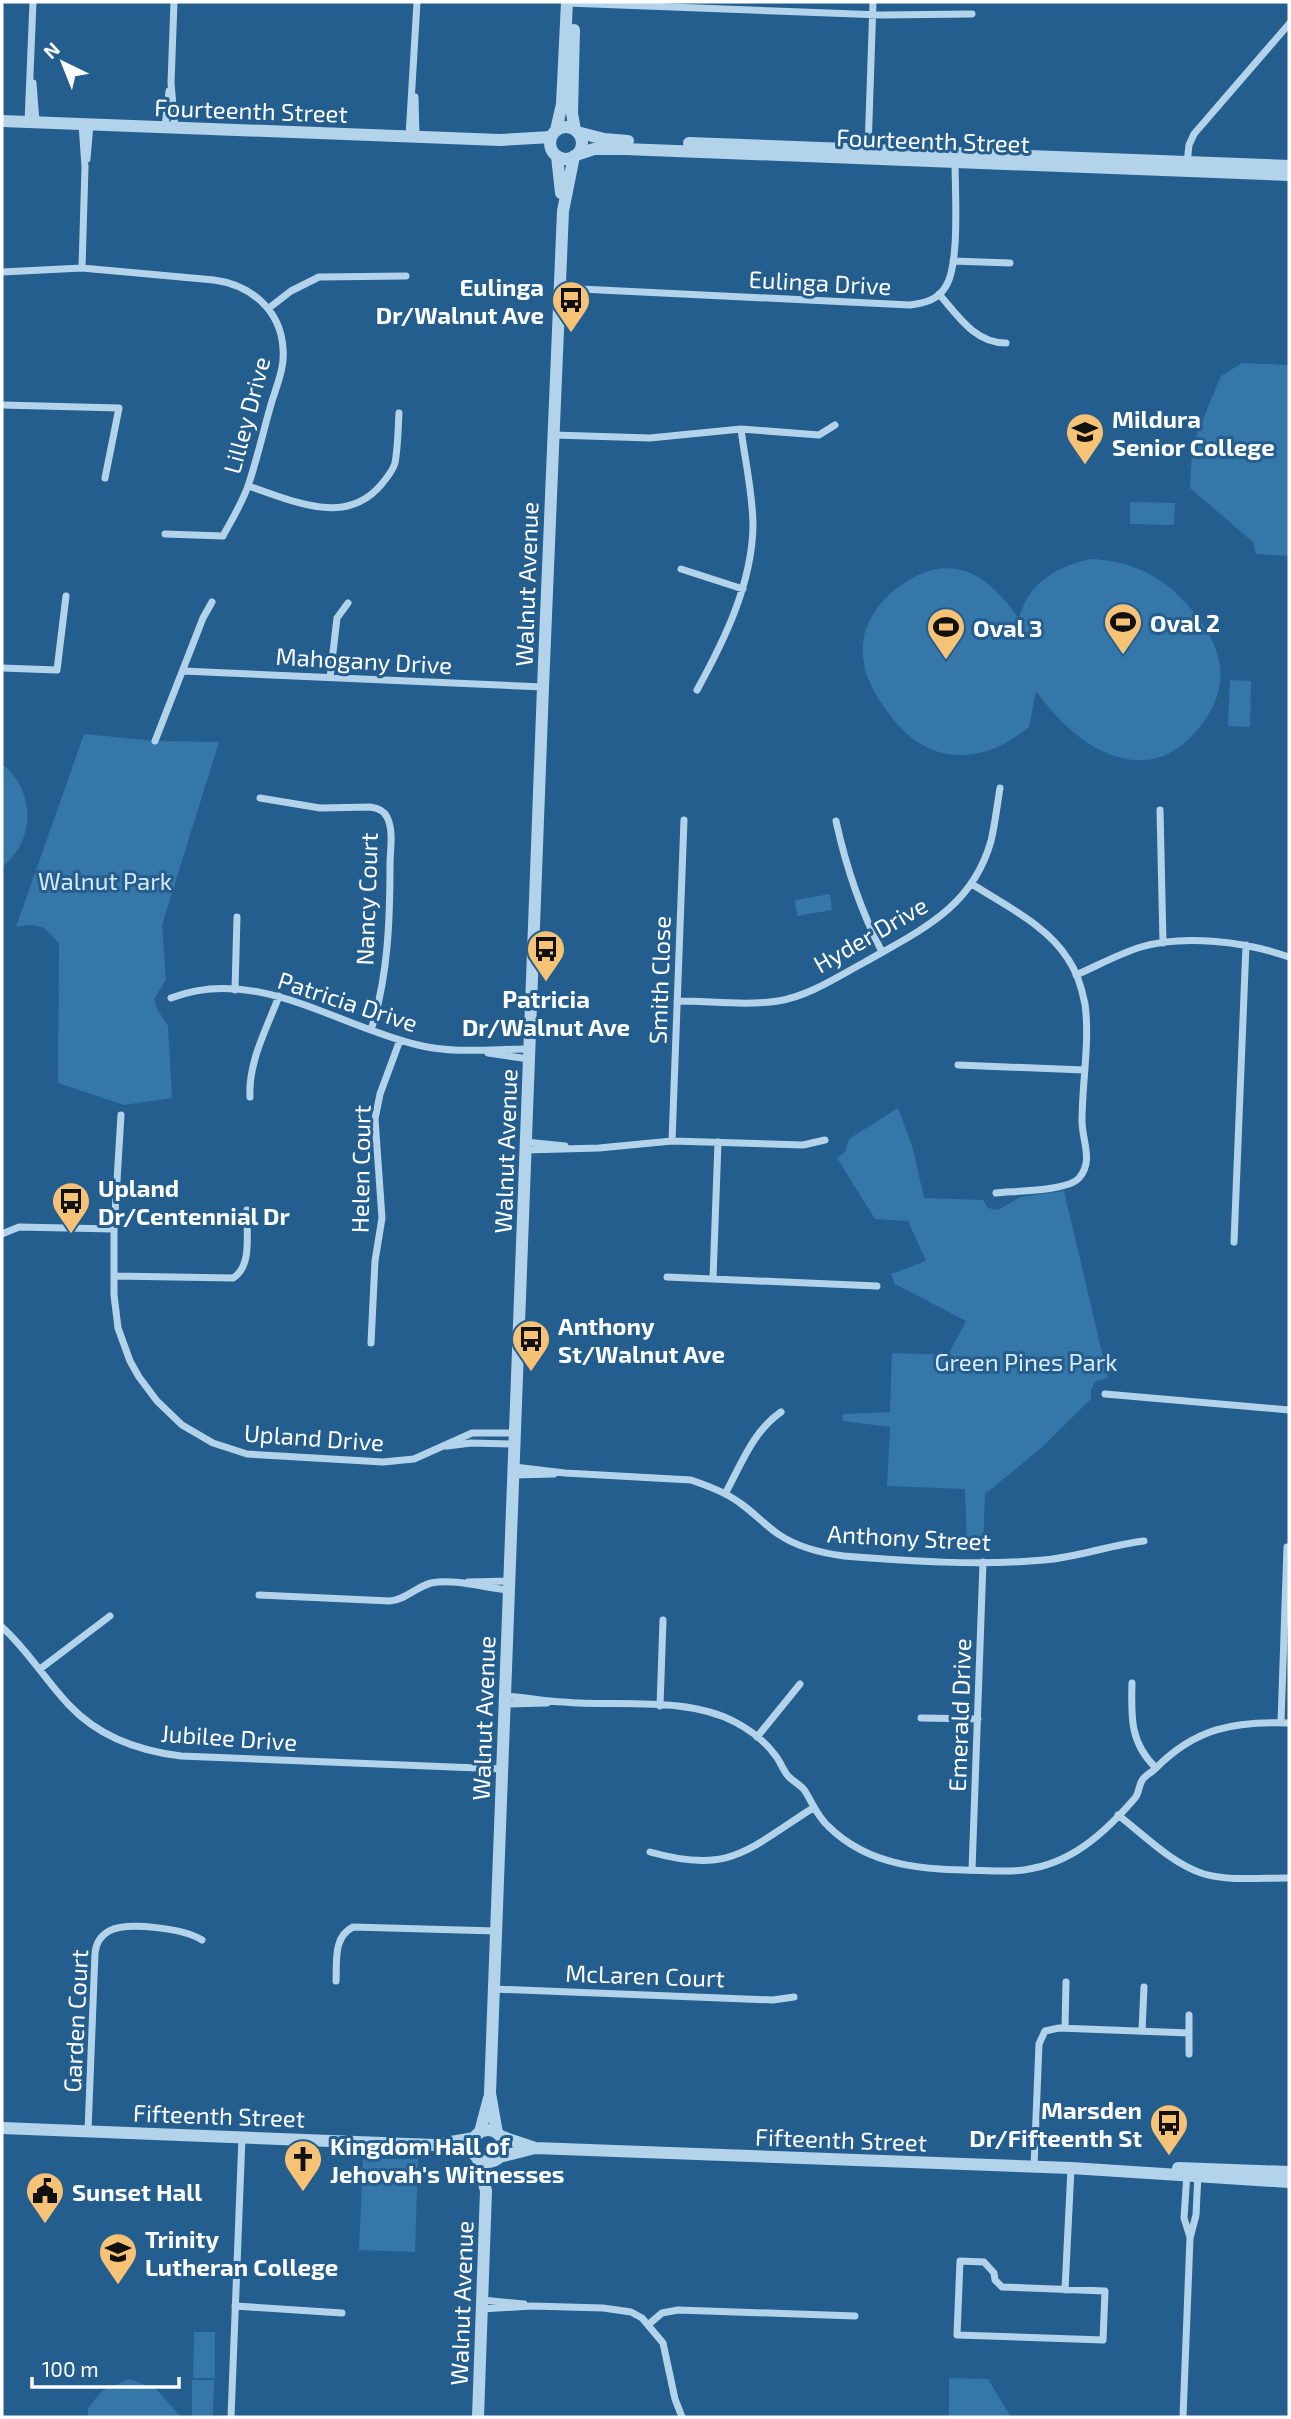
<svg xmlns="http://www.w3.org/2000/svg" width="1291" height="2419" font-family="'Exo 2',sans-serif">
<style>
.green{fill:#3577a9}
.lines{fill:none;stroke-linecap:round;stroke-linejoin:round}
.minor{stroke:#b3d3eb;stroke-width:7}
.tertiary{stroke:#b3d3eb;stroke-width:12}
.labels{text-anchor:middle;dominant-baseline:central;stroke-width:6;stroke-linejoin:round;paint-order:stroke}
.street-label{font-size:24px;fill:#fff;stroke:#245e8e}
.poi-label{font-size:24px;font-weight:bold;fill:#fff;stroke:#245e8e;text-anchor:start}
.park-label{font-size:24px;fill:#d8eaf8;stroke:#245e8e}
</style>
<rect width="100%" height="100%" fill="#245e8e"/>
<!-- green -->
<path class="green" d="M1242 363 1289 365V556L1256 554 1253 542 1190 488 1192 447 1208 407 1221 376Z
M1130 502 1175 503 1174 525 1130 524Z
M1090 559C1127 560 1159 574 1184 601 1226 646 1236 690 1191 737 1179 749 1161 760 1144 760 1098 762 1061 725 1036 691L1029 727C976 770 922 764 884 707 870 686 861 669 863 643 865 624 877 605 891 593 943 549 984 567 1019 619 1027 584 1057 566 1090 559Z
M1230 680 1251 681 1250 727 1228 726Z
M84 734 155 741 219 742 162 925 166 980 154 999 157 1009 168 1026 172 1098 124 1105 58 1083 59 944C45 925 39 923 16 927Z
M2 764C36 791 36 840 2 867Z
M830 894 832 910 797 916 795 900Z
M898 1108 913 1149 924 1198 983 1200 988 1208 998 1210 1020 1197 1064 1191 1108 1378 1095 1382 1091 1390V1399L1040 1449 985 1494 983 1549 967 1548 965 1489 887 1486 890 1427 842 1421 843 1414 890 1412 892 1353 948 1355 966 1321 895 1284 891 1274 926 1261 908 1221 875 1219 837 1158 845 1152 849 1139Z
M363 2159H418L415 2252 359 2250Z
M194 2332H215V2378H193Z
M949 2378 988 2379 1011 2417H949Z
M129 2379 156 2389 181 2417H88V2408L102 2391Z
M192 2380H214L213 2417H192Z"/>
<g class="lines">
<!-- minor -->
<path class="minor" d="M174 2 171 83 175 128
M567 3 881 15 972 14
M33 83 36 122
M415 97 416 137
M28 122 33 2
M82 124 85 167 82 268
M165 127 169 91
M409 136 417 2
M868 149 873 2
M87 159 90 124
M1187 163 1189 145 1194 134 1289 24
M953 261 1010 263
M2 272 82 268 214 280C251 285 281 310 283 349 285 366 277 385 272 401 264 428 258 456 249 483 243 502 232 519 223 536L165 534
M560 288 910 305C925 303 938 300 946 286 960 264 955 190 955 162
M939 294C958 316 975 343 1006 343
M269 308 291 291 319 277 406 276
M2 405 119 408 105 478
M554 435 650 438 741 429 819 435 835 425
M248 486C292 500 344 527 380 486 386 479 393 471 395 463 398 447 398 429 399 413
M681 569 743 589
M2 668 57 670 66 596
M183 671 543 687
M330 678 337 618 348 603
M697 690C724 641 752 584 753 526 753 494 745 461 741 429
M155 741 203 618 212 602
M260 798 320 808 370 807C378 808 384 810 387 817 394 831 390 850 390 865 390 920 388 977 371 1030
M1160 810 1163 943
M836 821C846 867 860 909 882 952
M972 884C1004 905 1047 925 1068 959 1077 972 1082 989 1085 1004 1090 1042 1082 1083 1082 1121 1082 1141 1094 1161 1079 1178 1068 1191 1014 1191 996 1193
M1076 975C1097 966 1118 954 1141 947 1184 934 1247 942 1289 957
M235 990 237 917
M171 998C256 965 337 1026 418 1045 455 1054 492 1049 530 1049
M677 1001C710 1001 745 1006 778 1001 809 996 837 977 865 962 921 930 972 908 991 841 995 824 997 806 1000 788
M488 1053 529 1059
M958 1065 1084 1070
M250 1097C248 1062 267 1028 279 996
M121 1115 114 1229V1295L118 1328 130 1361 139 1377 157 1401 182 1425 213 1443 247 1454 383 1462 414 1459 472 1433H515
M672 1141 684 820
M526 1142 565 1146
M526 1150 599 1148 672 1141 803 1145 825 1140
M2 1234 19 1227 114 1229
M1234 1242 1246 945
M114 1276 233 1278C253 1266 246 1231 247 1210
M667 1277 877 1286
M713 1279 718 1142
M371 1343 375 1261 382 1218 375 1119 380 1094 400 1040
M1105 1394 1289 1410
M447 1446 471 1443 515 1444
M514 1467 565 1473 691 1480C708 1486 725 1492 740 1503 753 1512 764 1524 778 1534 797 1547 821 1553 844 1556 909 1561 978 1566 1044 1560 1078 1557 1110 1545 1144 1541
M513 1475 554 1474
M725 1494C741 1465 753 1431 781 1412
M468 1582 510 1581
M259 1595 390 1601C405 1600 416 1587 431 1583 455 1578 485 1588 509 1590
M2 1627C28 1650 45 1680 69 1705 98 1736 139 1751 181 1756L502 1769
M40 1669 110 1616
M1132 1683C1131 1717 1130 1743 1156 1768
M505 1696C524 1697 543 1701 563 1702 617 1707 686 1696 735 1722 750 1730 765 1741 775 1755 781 1762 783 1771 789 1777 794 1782 801 1785 805 1791 813 1804 817 1816 828 1826 875 1873 939 1869 1001 1871 1060 1873 1099 1840 1135 1798 1140 1792 1138 1785 1143 1779 1146 1775 1151 1773 1155 1769 1195 1728 1234 1721 1289 1723
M505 1704 547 1703
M660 1706 663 1620
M921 1718 978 1719
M1281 1722 1287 1547
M757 1737 800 1684
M1118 1815C1144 1835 1172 1864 1204 1874 1229 1881 1259 1878 1286 1878
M650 1852C731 1875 748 1849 813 1808
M972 1870 983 1562
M336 1981C337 1961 333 1937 353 1927L496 1931
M494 1989 773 2000 794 1997
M1065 2028 1066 1982
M1142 2031 1144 1987
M1189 2054V2015
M88 2131 95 1953C96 1943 100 1936 109 1931 128 1921 185 1929 202 1940
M1034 2167 1039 2044 1045 2031 1059 2028 1189 2033
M1187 2173 1184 2218 1190 2237
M960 2261 984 2262 994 2273 995 2280 1002 2287 1105 2291 1103 2340 957 2335Z
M1065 2290 1071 2168
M482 2300 524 2304
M235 2306 342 2313
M482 2309 532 2306 603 2308 631 2312 642 2318 663 2343 675 2399 682 2417
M649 2324 662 2313 678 2310 855 2316
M231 2417 242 2137
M1183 2417 1190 2238 1196 2215 1198 2174"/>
<!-- tertiary -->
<path class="tertiary" d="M574 30 572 113 575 130
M2 121 500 140 551 137
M550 143a16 16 0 1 1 32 0a16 16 0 1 1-32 0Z
M556 130 562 104 567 2
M577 132 604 139 628 141
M689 143 1289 166
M576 155 594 149H625L1289 175
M557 156 561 193
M2 2128 434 2145 474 2138
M472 2146a16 16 0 1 1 32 0a16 16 0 1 1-32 0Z
M480 2132 489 2098
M497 2133 490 2093 543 687 563 211 574 156
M500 2136 535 2148
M499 2157 535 2148 1071 2168 1289 2182
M478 2159 486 2191 478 2417
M1178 2168 1289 2172"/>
</g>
<!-- icons -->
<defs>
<symbol id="bus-pin" viewBox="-11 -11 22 30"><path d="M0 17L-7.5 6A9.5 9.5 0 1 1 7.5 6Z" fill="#f6c276" stroke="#245e8e"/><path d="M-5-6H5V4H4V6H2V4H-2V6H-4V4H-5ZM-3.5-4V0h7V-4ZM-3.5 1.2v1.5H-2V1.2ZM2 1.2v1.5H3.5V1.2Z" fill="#111"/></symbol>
<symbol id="school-pin" viewBox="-11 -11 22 30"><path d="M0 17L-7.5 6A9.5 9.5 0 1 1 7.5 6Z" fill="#f6c276" stroke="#245e8e"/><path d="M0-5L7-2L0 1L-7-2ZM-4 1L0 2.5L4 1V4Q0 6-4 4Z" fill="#111"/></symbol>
<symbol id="stadium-pin" viewBox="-11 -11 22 30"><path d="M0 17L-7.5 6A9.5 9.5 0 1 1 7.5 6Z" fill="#f6c276" stroke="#245e8e"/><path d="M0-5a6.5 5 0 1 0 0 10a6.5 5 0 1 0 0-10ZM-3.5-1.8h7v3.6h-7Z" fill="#111"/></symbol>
<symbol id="church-pin" viewBox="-11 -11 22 30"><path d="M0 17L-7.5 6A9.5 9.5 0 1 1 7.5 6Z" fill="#f6c276" stroke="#245e8e"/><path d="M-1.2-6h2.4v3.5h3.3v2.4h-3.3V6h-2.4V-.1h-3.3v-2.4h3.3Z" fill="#111"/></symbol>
<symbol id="civic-pin" viewBox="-11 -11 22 30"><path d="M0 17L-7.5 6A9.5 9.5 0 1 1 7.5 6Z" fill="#f6c276" stroke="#245e8e"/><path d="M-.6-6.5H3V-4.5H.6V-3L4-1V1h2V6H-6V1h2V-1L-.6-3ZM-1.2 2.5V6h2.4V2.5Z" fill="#111"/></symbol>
</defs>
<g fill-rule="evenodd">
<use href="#bus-pin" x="549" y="278" width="44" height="60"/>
<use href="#school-pin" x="1063" y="410" width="44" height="60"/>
<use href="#stadium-pin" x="1101" y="600" width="44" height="60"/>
<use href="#stadium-pin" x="924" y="605" width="44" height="60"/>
<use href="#bus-pin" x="524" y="927" width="44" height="60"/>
<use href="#bus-pin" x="49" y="1179" width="44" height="60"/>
<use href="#bus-pin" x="509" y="1317" width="44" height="60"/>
<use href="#bus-pin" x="1147" y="2101" width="44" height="60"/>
<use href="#church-pin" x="281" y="2137" width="44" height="60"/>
<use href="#civic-pin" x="23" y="2169" width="44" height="60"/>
<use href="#school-pin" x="96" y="2230" width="44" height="60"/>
</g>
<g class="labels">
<!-- street labels -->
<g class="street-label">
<text transform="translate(251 110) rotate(2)">Fourteenth Street</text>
<text transform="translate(933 140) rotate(2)">Fourteenth Street</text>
<text transform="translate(820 282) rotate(3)">Eulinga Drive</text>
<text transform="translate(246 415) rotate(-75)">Lilley Drive</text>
<text transform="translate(526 584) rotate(-88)">Walnut Avenue</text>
<text transform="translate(364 660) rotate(3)">Mahogany Drive</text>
<text transform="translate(366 899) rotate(-88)">Nancy Court</text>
<text transform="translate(870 934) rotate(-30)">Hyder Drive</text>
<text transform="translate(659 980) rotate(-88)">Smith Close</text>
<text transform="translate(348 1001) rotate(18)">Patricia Drive</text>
<text transform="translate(505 1151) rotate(-88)">Walnut Avenue</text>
<text transform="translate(360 1169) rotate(-89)">Helen Court</text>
<text transform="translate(314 1437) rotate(4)">Upland Drive</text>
<text transform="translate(909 1537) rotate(3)">Anthony Street</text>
<text transform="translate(959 1715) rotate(-88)">Emerald Drive</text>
<text transform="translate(483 1718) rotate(-88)">Walnut Avenue</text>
<text transform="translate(229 1737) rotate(4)">Jubilee Drive</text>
<text transform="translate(645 1975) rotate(2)">McLaren Court</text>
<text transform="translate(75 2021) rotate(-87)">Garden Court</text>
<text transform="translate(219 2115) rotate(2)">Fifteenth Street</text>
<text transform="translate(841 2139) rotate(2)">Fifteenth Street</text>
<text transform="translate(461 2303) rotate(-88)">Walnut Avenue</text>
</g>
<!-- poi labels -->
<g class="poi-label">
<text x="544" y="286" text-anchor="end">Eulinga<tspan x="544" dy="28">Dr/Walnut Ave</tspan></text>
<text x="1112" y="418">Mildura<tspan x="1112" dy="28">Senior College</tspan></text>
<text x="1150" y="622">Oval 2</text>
<text x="973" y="627">Oval 3</text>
<text x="546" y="998" text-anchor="middle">Patricia<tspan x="546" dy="28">Dr/Walnut Ave</tspan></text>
<text x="98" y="1187">Upland<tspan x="98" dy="28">Dr/Centennial Dr</tspan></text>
<text x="558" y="1325">Anthony<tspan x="558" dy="28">St/Walnut Ave</tspan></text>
<text x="1142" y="2109" text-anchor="end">Marsden<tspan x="1142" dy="28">Dr/Fifteenth St</tspan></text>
<text x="330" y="2145">Kingdom Hall of<tspan x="330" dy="28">Jehovah's Witnesses</tspan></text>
<text x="72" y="2191">Sunset Hall</text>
<text x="145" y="2238">Trinity<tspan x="145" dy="28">Lutheran College</tspan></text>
</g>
<!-- park labels -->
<g class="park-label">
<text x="105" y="880">Walnut Park</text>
<text x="1026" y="1361">Green Pines Park</text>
</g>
</g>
<!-- border -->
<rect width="1291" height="2419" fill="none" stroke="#ffffff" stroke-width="7"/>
<!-- north arrow -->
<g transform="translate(63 63) rotate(317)" stroke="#245e8e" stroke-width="5" paint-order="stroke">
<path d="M0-5L12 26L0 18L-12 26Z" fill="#ffffff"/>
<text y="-10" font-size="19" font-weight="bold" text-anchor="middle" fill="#ffffff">N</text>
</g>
<!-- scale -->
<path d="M32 2377v10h147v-10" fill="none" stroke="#ffffff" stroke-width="3.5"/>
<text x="42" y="2377" font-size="21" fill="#ffffff" stroke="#245e8e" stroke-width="5" paint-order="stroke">100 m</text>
</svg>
